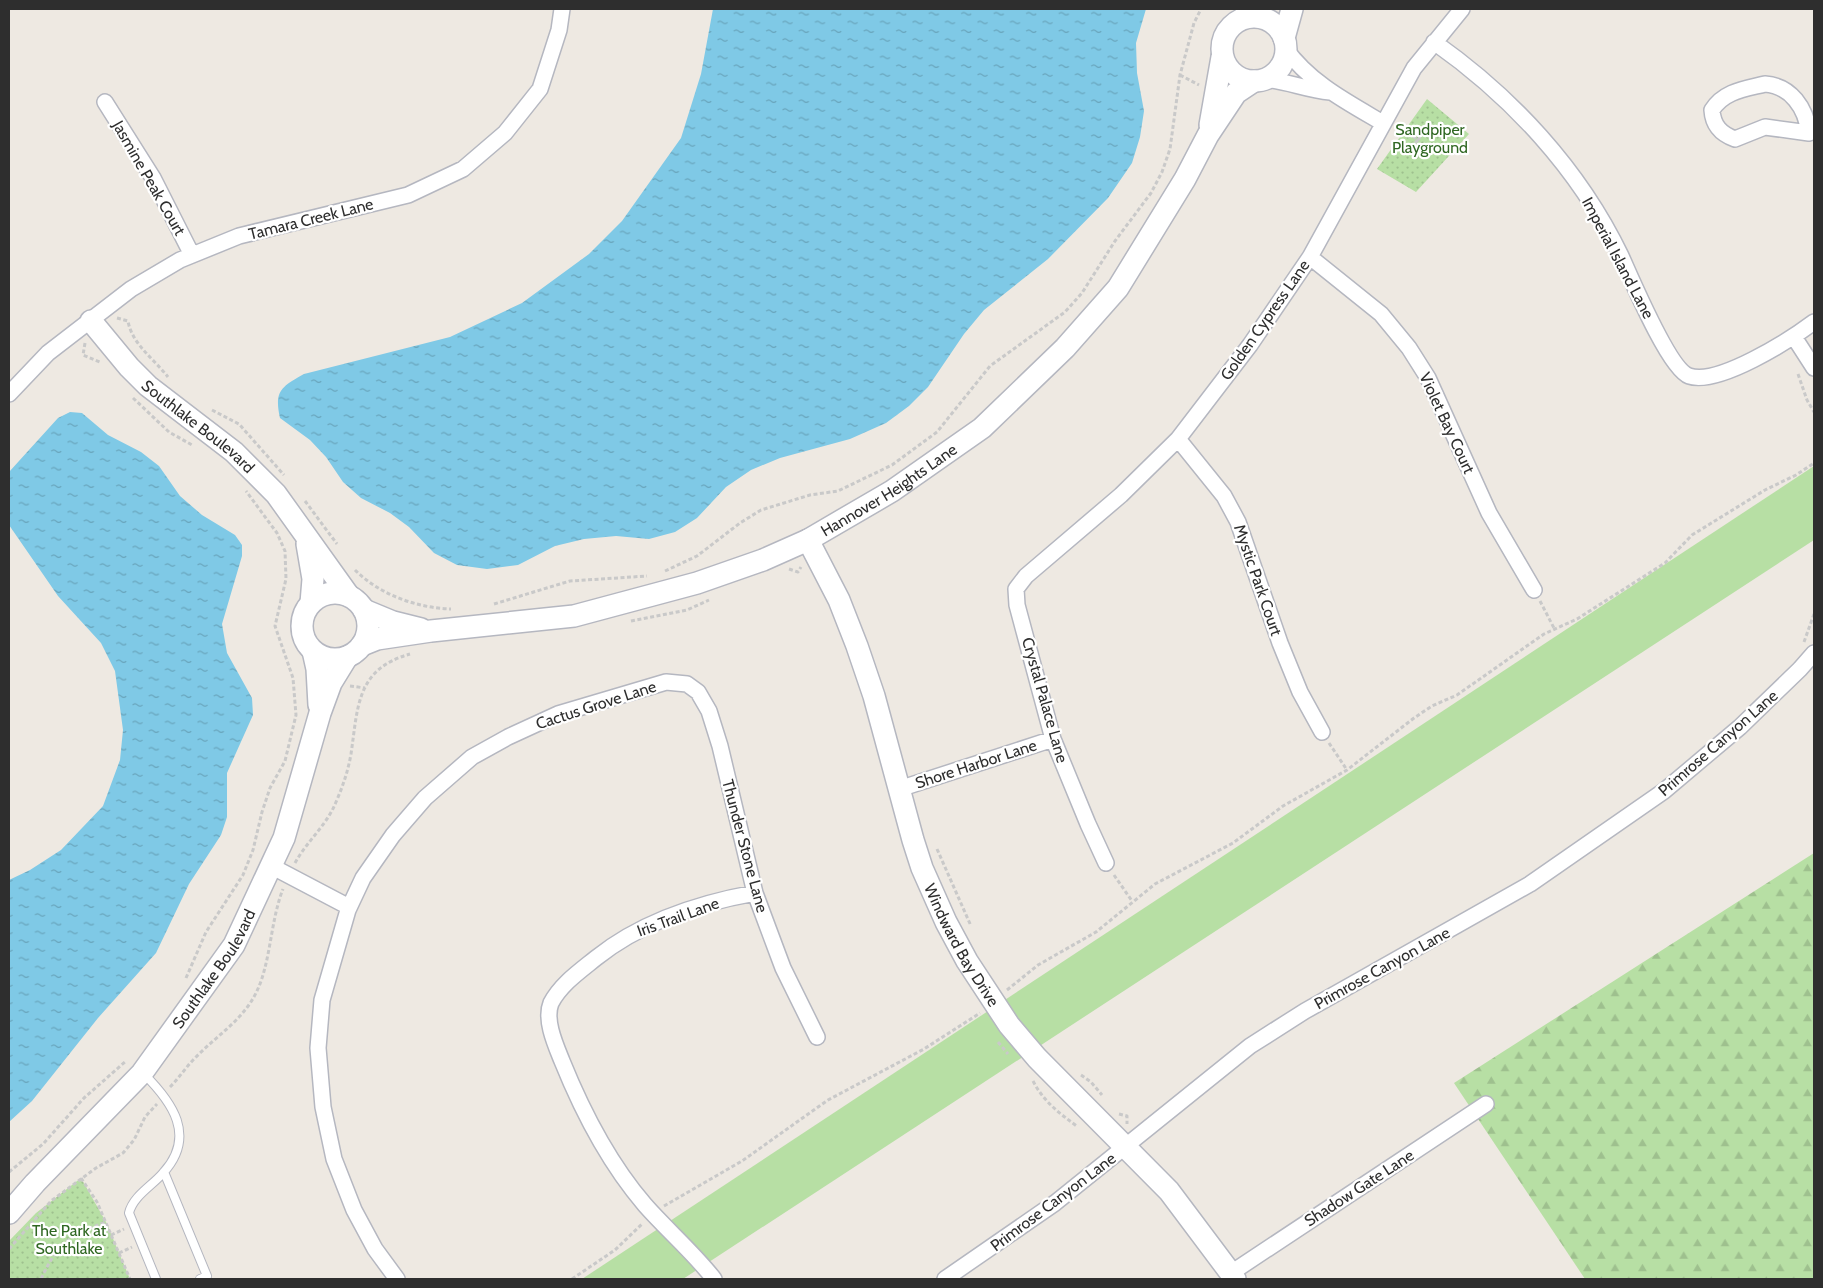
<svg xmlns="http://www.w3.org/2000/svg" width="1823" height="1288" font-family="Cabin,sans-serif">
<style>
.grass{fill:#b7dfa4}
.forest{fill:url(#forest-firs)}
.park{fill:url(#park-dots)}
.water{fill:url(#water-ripples)}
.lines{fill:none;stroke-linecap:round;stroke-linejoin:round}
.lane-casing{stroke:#b5b7c0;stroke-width:10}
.street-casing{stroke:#b5b7c0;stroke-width:18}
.secondary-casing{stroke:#b5b7c0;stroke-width:24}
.path{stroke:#c9c9c9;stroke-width:3;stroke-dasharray:4 2.5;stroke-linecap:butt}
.lane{stroke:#fff;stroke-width:8}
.street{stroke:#fff;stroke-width:15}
.secondary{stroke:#fff;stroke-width:21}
.labels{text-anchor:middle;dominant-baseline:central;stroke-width:4.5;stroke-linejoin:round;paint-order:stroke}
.park-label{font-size:16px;fill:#2f6722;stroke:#fff}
.street-label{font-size:16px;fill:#2e2e2e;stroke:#fff}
</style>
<defs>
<pattern id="forest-firs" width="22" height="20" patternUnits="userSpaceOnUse" patternTransform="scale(1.25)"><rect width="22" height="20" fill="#b7dfa4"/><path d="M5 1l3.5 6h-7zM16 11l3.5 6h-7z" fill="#9ec08e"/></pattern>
<pattern id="park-dots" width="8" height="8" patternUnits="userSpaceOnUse" patternTransform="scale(1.25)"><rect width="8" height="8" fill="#b7dfa4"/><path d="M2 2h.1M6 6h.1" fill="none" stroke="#9ec08e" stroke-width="1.8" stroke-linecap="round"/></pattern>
<pattern id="water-ripples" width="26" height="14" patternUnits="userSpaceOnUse" patternTransform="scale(1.25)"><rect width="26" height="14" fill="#7fc9e6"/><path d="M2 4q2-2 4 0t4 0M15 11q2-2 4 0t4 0" fill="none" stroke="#68a4bb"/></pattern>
</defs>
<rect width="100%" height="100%" fill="#eee9e2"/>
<!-- grass -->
<path class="grass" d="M1814 466V540L683 1279H582Z"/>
<!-- forest -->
<path class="forest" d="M1814 853V1279H1585L1454 1083Z"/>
<!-- park -->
<path class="park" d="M1427 99 1469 134 1416 192 1377 169Z
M81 1178 106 1222 130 1279H9V1241L36 1213Z"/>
<!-- water -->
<path class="water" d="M713 9H1146L1136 43 1137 73 1144 111 1140 137 1132 163 1108 198 1048 259 984 310 964 334 928 387 909 406 886 423 850 439 780 458 751 470 726 487 697 518 675 532 649 539 616 536 584 539 555 546 518 565 487 569 457 565 434 553 409 527 390 513 361 498 343 482 326 457 310 440 280 418C274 391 281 387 304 374L450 337 522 303 589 254 622 221 681 138 701 74Z
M70 412 82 413 108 435 141 452 159 466 180 496 202 515 235 535 242 545V556L222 624 227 653 252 698 253 715 227 773V817L221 835 189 884 156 953 98 1018 32 1101 9 1122V880L30 870 61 850 103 806 120 760 123 730 115 671 101 643 58 596 9 525V472L58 418Z"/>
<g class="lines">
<defs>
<path id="lane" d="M144 1074C172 1102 197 1136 163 1173 152 1186 133 1196 129 1213L156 1279
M164 1172 207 1276 200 1279"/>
<path id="street" d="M1434 42C1512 97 1579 169 1621 256 1631 278 1669 369 1689 376 1718 386 1790 340 1814 322
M1285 48C1310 83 1347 102 1383 123
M1264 79C1287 81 1307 90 1330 92
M1765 84C1791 86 1806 108 1809 133L1765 127 1735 139C1721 134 1713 126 1712 110 1724 91 1745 89 1765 84Z
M105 102 153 178 192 255
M1310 257 1381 314 1409 348 1428 378 1489 513 1534 590
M1794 337 1814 368
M9 394 48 353 131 289 180 260 239 236 408 195 463 169 505 133 540 89 559 30 562 9
M1178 439 1224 496 1238 522 1280 643 1300 692 1322 732
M899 789 1053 739
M1106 863 1088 824 1053 739 1017 605 1016 589 1026 576 1121 495 1178 439 1250 345 1310 257 1414 68 1462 9
M271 866 349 907
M1231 1273 1486 1104
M397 1279 375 1249 354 1210 334 1159 323 1107 318 1048 322 1000 348 910 363 878 393 835 425 798 472 757 508 737 558 714 666 682 687 684 698 692 709 711 720 746 755 893 783 968 817 1037
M714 1279C693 1252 667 1230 645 1205 608 1162 583 1113 562 1061 556 1046 544 1020 551 1003 561 984 580 971 596 958 641 922 699 903 755 893
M945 1279 1055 1203 1250 1046 1305 1011 1530 884 1664 791 1740 727 1800 669 1814 653"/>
<g id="secondary">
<circle cx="1254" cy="49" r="32"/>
<path d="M1284 38 1292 9"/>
<path d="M1210 125 1222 57"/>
<path id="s1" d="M91 321 129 367 148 386 234 452 276 494 349 596"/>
<path id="s2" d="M808 540 839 600 857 646 874 696 913 840 922 868 946 922 967 961 1009 1025 1037 1058 1169 1191 1235 1279"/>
<path d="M307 544 313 579 311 603"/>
<circle cx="335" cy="626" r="33"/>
<path d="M364 610 393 622 421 629"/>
<path id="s3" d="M362 645 377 639 431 631 574 616 697 583 763 560 808 540 892 491 982 428 1065 348 1118 288 1185 179 1208 135 1236 93 1254 81"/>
<path d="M313 651 317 669 319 705"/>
<path id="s4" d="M9 1213 35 1183 142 1073 234 945 284 838 320 713 331 683 347 657"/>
</g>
</defs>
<!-- lane casing -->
<use href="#lane" class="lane-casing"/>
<!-- street casing -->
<use href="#street" class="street-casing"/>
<!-- secondary casing -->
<use href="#secondary" class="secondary-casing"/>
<!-- path -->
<path class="path" d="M1180 75 1199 85
M1402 129 1418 140 1407 151
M1418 140 1426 128
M117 318 128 321C132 344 153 358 168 377
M85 343 83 355 100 362
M1798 374 1807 400 1814 412
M133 398 169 432 192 445
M212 410 239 424 284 475
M305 501 337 544
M789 569 798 572 801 567
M355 570C379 594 416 608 451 609
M665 571 697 556 740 523 761 510 810 495 838 491 892 465 937 432 990 366 1065 312 1082 293 1115 241 1151 193 1162 172 1170 149 1180 75 1194 23 1201 9
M1540 601 1555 630
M494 604 570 581 647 576
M631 621 687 610 709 600
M1804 642 1814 614
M350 686 365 688
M1329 743 1347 770
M937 849 971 926
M295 863C307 841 327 825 336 802 343 786 348 771 351 754 358 707 356 669 410 654
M1114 875 1132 901
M186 978 206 932 243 875 253 850 262 812 270 788 285 761 296 715 293 678 275 626 286 579 285 551 277 533 246 491
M1007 990 1038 965 1096 932 1155 884 1233 843 1283 806 1347 770 1414 718 1432 706 1457 695 1544 634 1577 619 1665 563 1692 535 1765 490 1796 475 1814 463
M998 1042 1008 1054
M1081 1075 1091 1082 1102 1095
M1033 1081C1044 1102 1059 1113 1078 1127
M170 1087C179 1078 186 1067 195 1058 216 1036 242 1021 256 993 271 963 270 922 283 889
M1119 1114 1127 1116V1124
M9 1172 43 1144 84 1098 126 1061
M81 1178 97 1202 130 1279
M664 1206 742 1161 828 1100 924 1049 980 1013
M111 1235 124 1229
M9 1249 51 1201 96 1168 123 1153 134 1140 145 1117 157 1104
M119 1253 132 1247
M41 1279C58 1243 68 1236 106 1222
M572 1279 615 1250 642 1224"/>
<!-- lane -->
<use href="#lane" class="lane"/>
<!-- street -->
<use href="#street" class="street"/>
<!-- secondary -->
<use href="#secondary" class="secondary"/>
</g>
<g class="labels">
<!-- park labels -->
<g class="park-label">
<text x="1430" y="129">Sandpiper<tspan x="1430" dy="18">Playground</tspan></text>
<text x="69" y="1230">The Park at<tspan x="69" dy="18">Southlake</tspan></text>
</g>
<!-- street labels -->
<g class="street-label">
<text transform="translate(149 178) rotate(60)">Jasmine Peak Court</text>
<text transform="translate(311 219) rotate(-14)">Tamara Creek Lane</text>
<text transform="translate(1618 258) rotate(62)">Imperial Island Lane</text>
<text transform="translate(1265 320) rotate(-55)">Golden Cypress Lane</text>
<text transform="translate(1447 423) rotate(65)">Violet Bay Court</text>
<text stroke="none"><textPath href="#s1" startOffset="151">Southlake Boulevard</textPath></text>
<text stroke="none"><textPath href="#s3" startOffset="556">Hannover Heights Lane</textPath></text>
<text transform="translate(1258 580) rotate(71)">Mystic Park Court</text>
<text transform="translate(1045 700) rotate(74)">Crystal Palace Lane</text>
<text transform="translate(596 705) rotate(-18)">Cactus Grove Lane</text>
<text transform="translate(1718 743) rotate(-41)">Primrose Canyon Lane</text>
<text transform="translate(976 764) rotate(-18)">Shore Harbor Lane</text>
<text transform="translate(745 846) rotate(75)">Thunder Stone Lane</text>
<text transform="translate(678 917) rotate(-20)">Iris Trail Lane</text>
<text stroke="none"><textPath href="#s2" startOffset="435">Windward Bay Drive</textPath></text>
<text transform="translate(1382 968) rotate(-29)">Primrose Canyon Lane</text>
<text stroke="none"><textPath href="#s4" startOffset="320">Southlake Boulevard</textPath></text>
<text transform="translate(1359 1188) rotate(-33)">Shadow Gate Lane</text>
<text transform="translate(1053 1202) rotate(-37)">Primrose Canyon Lane</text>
</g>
</g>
<!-- border -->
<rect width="1823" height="1288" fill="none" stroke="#2e2e2e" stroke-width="20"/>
</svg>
